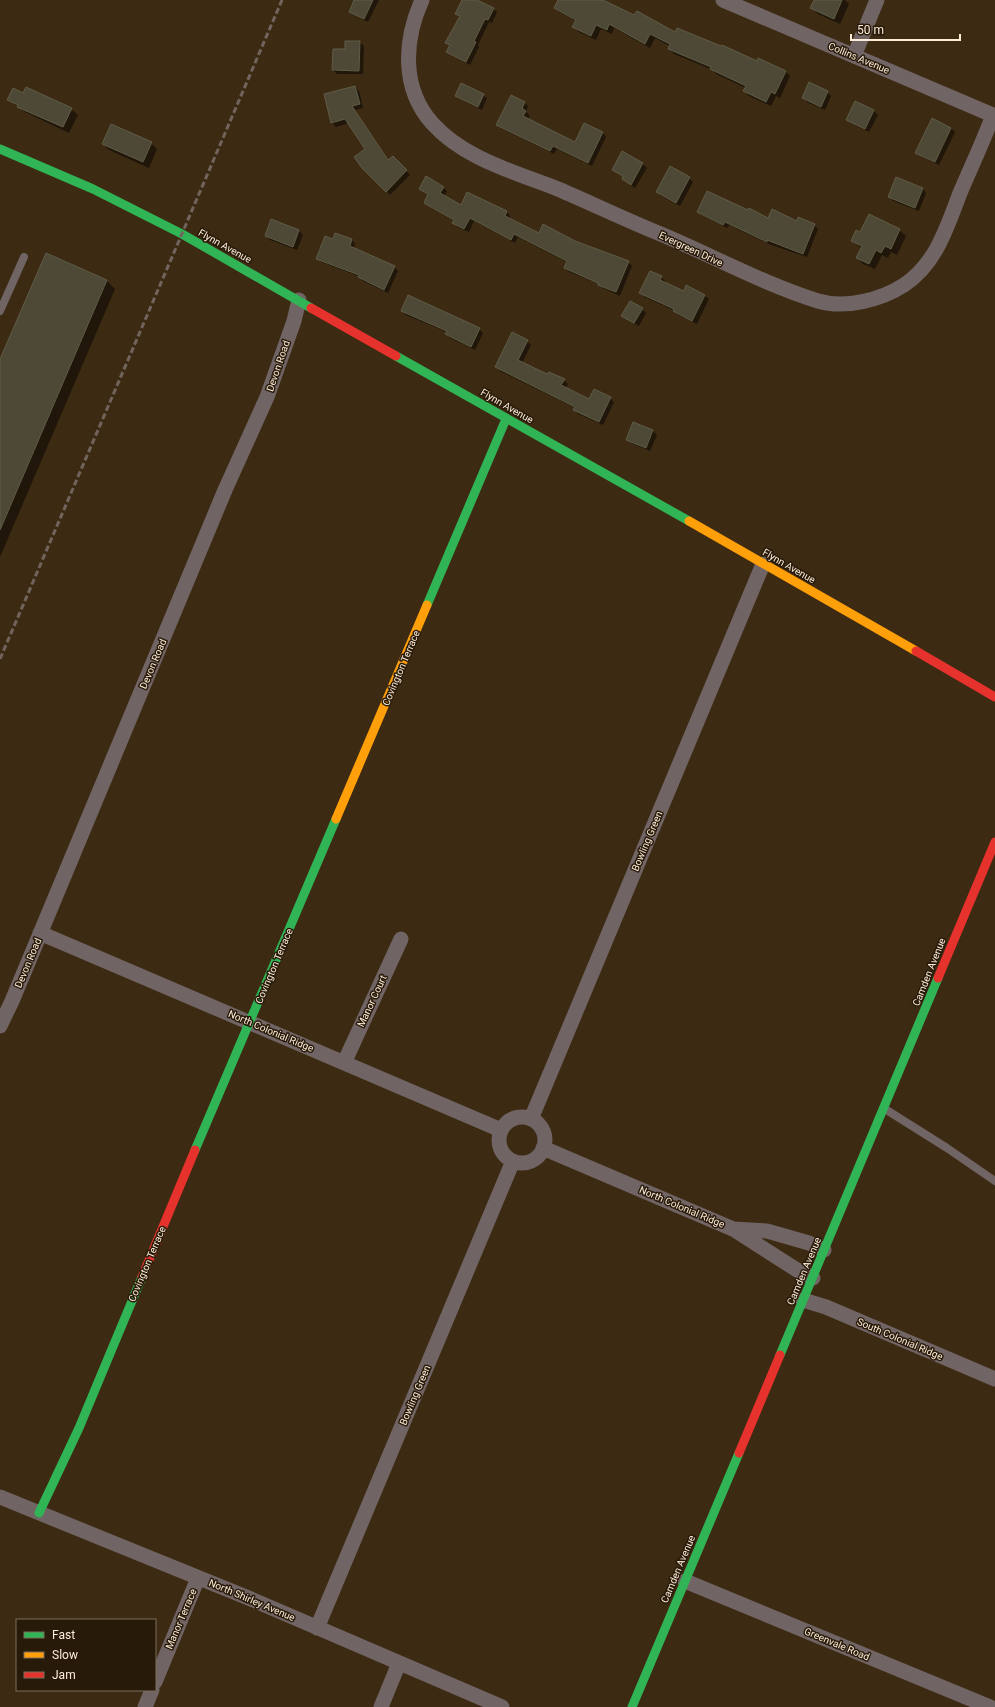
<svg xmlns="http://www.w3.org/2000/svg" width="995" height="1707" font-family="Roboto,sans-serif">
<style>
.shadow{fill:#0007}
.building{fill:#4e4936;stroke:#5f5c47}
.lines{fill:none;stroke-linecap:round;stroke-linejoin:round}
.lane{stroke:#706464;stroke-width:8}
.street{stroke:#706464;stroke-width:15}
.fast{stroke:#30b455;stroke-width:9}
.slow{stroke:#ff9f0a;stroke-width:9}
.jam{stroke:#e5322d;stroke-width:9}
.rail{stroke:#71645c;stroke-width:3;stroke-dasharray:6 3;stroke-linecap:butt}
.labels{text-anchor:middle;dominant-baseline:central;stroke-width:3;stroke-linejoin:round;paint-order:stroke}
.street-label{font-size:10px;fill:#fcecda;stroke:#281a09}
</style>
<rect width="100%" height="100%" fill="#3c2a12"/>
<!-- shadow -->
<path class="shadow" d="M355 0H379L368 22 354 15 350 11Z
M463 0H475L493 9 497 12 492 23 489 22 478 45 479 47 470 65 452 55 448 51 450 46 447 42 460 17 456 14Z
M559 0H601L676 34 785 71 790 76 780 98 776 96 771 106 749 96 744 91 746 88 716 74 713 70 674 54 669 49 670 46 655 38 650 48 614 28 612 34 601 29 596 40 579 32 574 27 576 21 560 12 555 8Z
M812 0H845L849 4 840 24 818 14 812 8 814 2Z
M360 42 364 46 363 74H337L333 70 346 50Z
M355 87 359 91 363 108 355 110 389 161 393 157 410 175 390 195 363 168 366 149 349 123 336 127 332 123 325 95Z
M827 92 831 96 825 110 807 102 803 98Z
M23 94 71 109 78 115 69 133 25 112 9 100Z
M483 95 487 98 482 110 460 99 456 96Z
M856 102 874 111 878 115 869 132 851 123 847 120Z
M523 103 520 113 525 103 528 106 526 112 530 116 528 120 575 144 585 125 603 133 606 137 592 166 557 149 554 154 501 128 497 125Z
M951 128 955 132 939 165 921 156 917 152Z
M151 143 157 149 149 168 109 150 103 144Z
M622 153 643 164 647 168 635 188 627 183 623 179 624 177 613 170Z
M689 178 693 182 680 206 661 196 657 192Z
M443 187 447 191 444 197 461 207 468 193 507 212 510 216 509 219 539 235 575 242 628 262 632 266 620 296 603 288 599 284 569 272 565 268 567 262 518 237 515 243 474 221 469 232 457 227 454 223V221L429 206 425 203 429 196 420 189Z
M923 189 926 193 919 211 893 201 889 197Z
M698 211 748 212 768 219 814 225 818 229 807 257 771 245 729 225 727 228 702 215Z
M272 221 299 231 303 235 297 250 270 240 266 236Z
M899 230 906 236 897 255 891 252 888 258 882 255 875 269 863 264 857 258 862 248 852 241 861 234Z
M352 240 355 244 354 249 394 267 398 271 388 293 363 281 358 276 321 262 317 258Z
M46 255 107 281 115 289 0 557V362Z
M661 277 665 281 664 283 684 292 687 287 705 296 709 299 697 324 679 315 675 311 645 297 641 293Z
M409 296 479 329 483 333 475 350 450 338 446 334 447 332 406 315 402 311Z
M642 309 646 313 639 326 623 316Z
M527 341 531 345 522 363 548 376 564 380 568 384 566 388 590 400 610 398 614 402 603 425 578 414 574 410 575 408 500 371 496 367Z
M634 423 653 431 657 435 650 451 631 443 627 439Z"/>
<!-- building -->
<path class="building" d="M354 0H373L364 19 349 12Z
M462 0H477L494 8 488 20 485 19 474 41 476 42 466 62 446 52 450 45 445 43 460 16 455 14Z
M558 0H603L634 15 637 11 675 32 677 28 721 46 722 45 757 61 758 58 786 71 775 94 771 92 766 102 743 91 746 86 710 69 711 67 668 49 670 44 650 34 645 44 609 24 607 30 596 25 591 36 572 27 576 20 554 8Z
M814 0H842L834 19 810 8Z
M345 41H360L359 71 332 70 333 49H345Z
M809 82 828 91 821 107 802 98Z
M461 83 484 94 478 107 455 96Z
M355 86 360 104 352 106 388 160 393 156 407 170 386 192 362 168 354 157 365 149 345 119 331 123 324 94Z
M26 87 72 108 63 127 17 107 18 105 7 100 13 88 23 93Z
M511 95 525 102 522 108 526 111 523 116 575 142 584 123 603 132 588 163 553 146 550 151 496 125Z
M855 101 874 110 865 129 846 120Z
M932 118 951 128 935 162 915 153Z
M111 124 152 142 143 162 102 144Z
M622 151 643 163 631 185 622 179 623 176 612 170Z
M670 166 690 177 676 203 656 192Z
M426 176 444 187 440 193 461 205 467 192 507 211 505 216 539 233 543 224 575 241 629 261 616 292 598 285V283L564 268 567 261 514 234 511 240 470 218 464 229 452 223 454 220 424 203 428 194 419 189Z
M896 177 923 188 915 208 888 197Z
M707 191 748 210 749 208 768 218 772 209 797 221 798 217 815 224 803 254 767 240V242L725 222 723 225 697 212Z
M869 214 900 229 891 249 885 246 881 253 876 250 869 264 856 258 862 246 851 241 856 230 860 232Z
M271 219 299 230 293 247 265 236Z
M335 233 352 239 350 246 395 266 384 290 358 277 359 275 316 259 325 236 333 239Z
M46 253 107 280 0 530V359Z
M650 271 662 276 660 280 684 291 686 285 705 295 692 321 673 311 674 309 639 293Z
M408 295 480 328 471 347 445 334 447 331 401 311Z
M630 301 643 308 634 323 621 316Z
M512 332 528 340 518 360 547 374 549 372 565 379 561 385 589 399 594 389 611 397 599 422 573 410 575 407 495 367Z
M633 422 653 430 646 448 626 440Z"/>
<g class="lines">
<!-- lane -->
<path class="lane" d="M0 311 24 257
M885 1109 947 1148 995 1181"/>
<!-- street -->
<path class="street" d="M422 0C404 40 401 88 432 123 464 159 515 172 558 189 593 204 628 221 663 235 715 257 764 284 818 301 845 309 881 300 904 285 936 264 947 227 960 193 971 167 983 142 993 115
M723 0 995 116
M854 56 877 0
M40 933 501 1130
M0 1026 12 1001 225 490 267 397 294 321 299 300
M344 1063 401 939
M499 1140a23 23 0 1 1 46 0a23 23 0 1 1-46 0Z
M531 1119 763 564
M543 1148 733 1229 767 1231 809 1243 824 1250
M733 1229 797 1270 813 1278
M803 1300 826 1307 995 1379
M0 1497 251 1599 502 1707
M685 1581 990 1707
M317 1628 513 1161
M155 1682 198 1578
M145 1707 152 1690
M381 1707 399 1663"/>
<!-- fast -->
<path class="fast" d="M0 149 93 189 182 234 311 308
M396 356 689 521
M427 605 506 419
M195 1150 336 819
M780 1355 938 978
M39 1513 79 1428 142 1277
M632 1707 739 1453"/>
<!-- slow -->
<path class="slow" d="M689 521 916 651
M336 819 427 605"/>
<!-- jam -->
<path class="jam" d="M311 308 396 356
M916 651 995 697
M938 978 995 842
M142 1277 195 1150
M739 1453 780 1355"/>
<!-- rail -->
<path class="rail" d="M0 659 282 0"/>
</g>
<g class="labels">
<!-- street labels -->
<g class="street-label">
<text transform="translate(859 58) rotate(23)">Collins Avenue</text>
<text transform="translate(225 246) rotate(29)">Flynn Avenue</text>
<text transform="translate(691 249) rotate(25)">Evergreen Drive</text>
<text transform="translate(278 366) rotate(-71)">Devon Road</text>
<text transform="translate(507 406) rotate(30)">Flynn Avenue</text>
<text transform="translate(789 566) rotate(30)">Flynn Avenue</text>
<text transform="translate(153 664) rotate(-67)">Devon Road</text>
<text transform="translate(401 668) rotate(-67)">Covington Terrace</text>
<text transform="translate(647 841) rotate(-67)">Bowling Green</text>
<text transform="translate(28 963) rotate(-67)">Devon Road</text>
<text transform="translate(274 966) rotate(-67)">Covington Terrace</text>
<text transform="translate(929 972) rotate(-68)">Camden Avenue</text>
<text transform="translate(372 1001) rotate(-65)">Manor Court</text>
<text transform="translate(271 1031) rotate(23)">North Colonial Ridge</text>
<text transform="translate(682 1207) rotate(23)">North Colonial Ridge</text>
<text transform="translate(147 1264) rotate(-67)">Covington Terrace</text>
<text transform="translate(804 1271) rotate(-67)">Camden Avenue</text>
<text transform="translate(900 1339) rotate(23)">South Colonial Ridge</text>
<text transform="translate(415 1395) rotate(-67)">Bowling Green</text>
<text transform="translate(678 1569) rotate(-67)">Camden Avenue</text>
<text transform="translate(252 1600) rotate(23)">North Shirley Avenue</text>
<text transform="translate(181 1619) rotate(-67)">Manor Terrace</text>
<text transform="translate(837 1644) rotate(23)">Greenvale Road</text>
</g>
</g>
<!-- legend -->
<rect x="16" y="1619" width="140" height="72" fill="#281a09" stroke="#7d6e5d"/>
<rect x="24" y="1632" width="20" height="6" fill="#30b455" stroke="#7d6e5d"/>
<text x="52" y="1639" font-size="12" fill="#fcecda">Fast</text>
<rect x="24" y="1652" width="20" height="6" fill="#ff9f0a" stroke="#7d6e5d"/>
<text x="52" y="1659" font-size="12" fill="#fcecda">Slow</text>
<rect x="24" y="1672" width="20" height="6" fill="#e5322d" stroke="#7d6e5d"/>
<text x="52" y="1679" font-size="12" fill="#fcecda">Jam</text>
<!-- scale -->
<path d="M851 34v6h109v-6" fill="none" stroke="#fcecda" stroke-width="2"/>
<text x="857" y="34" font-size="12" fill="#fcecda" stroke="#281a09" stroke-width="3" paint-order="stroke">50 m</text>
</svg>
